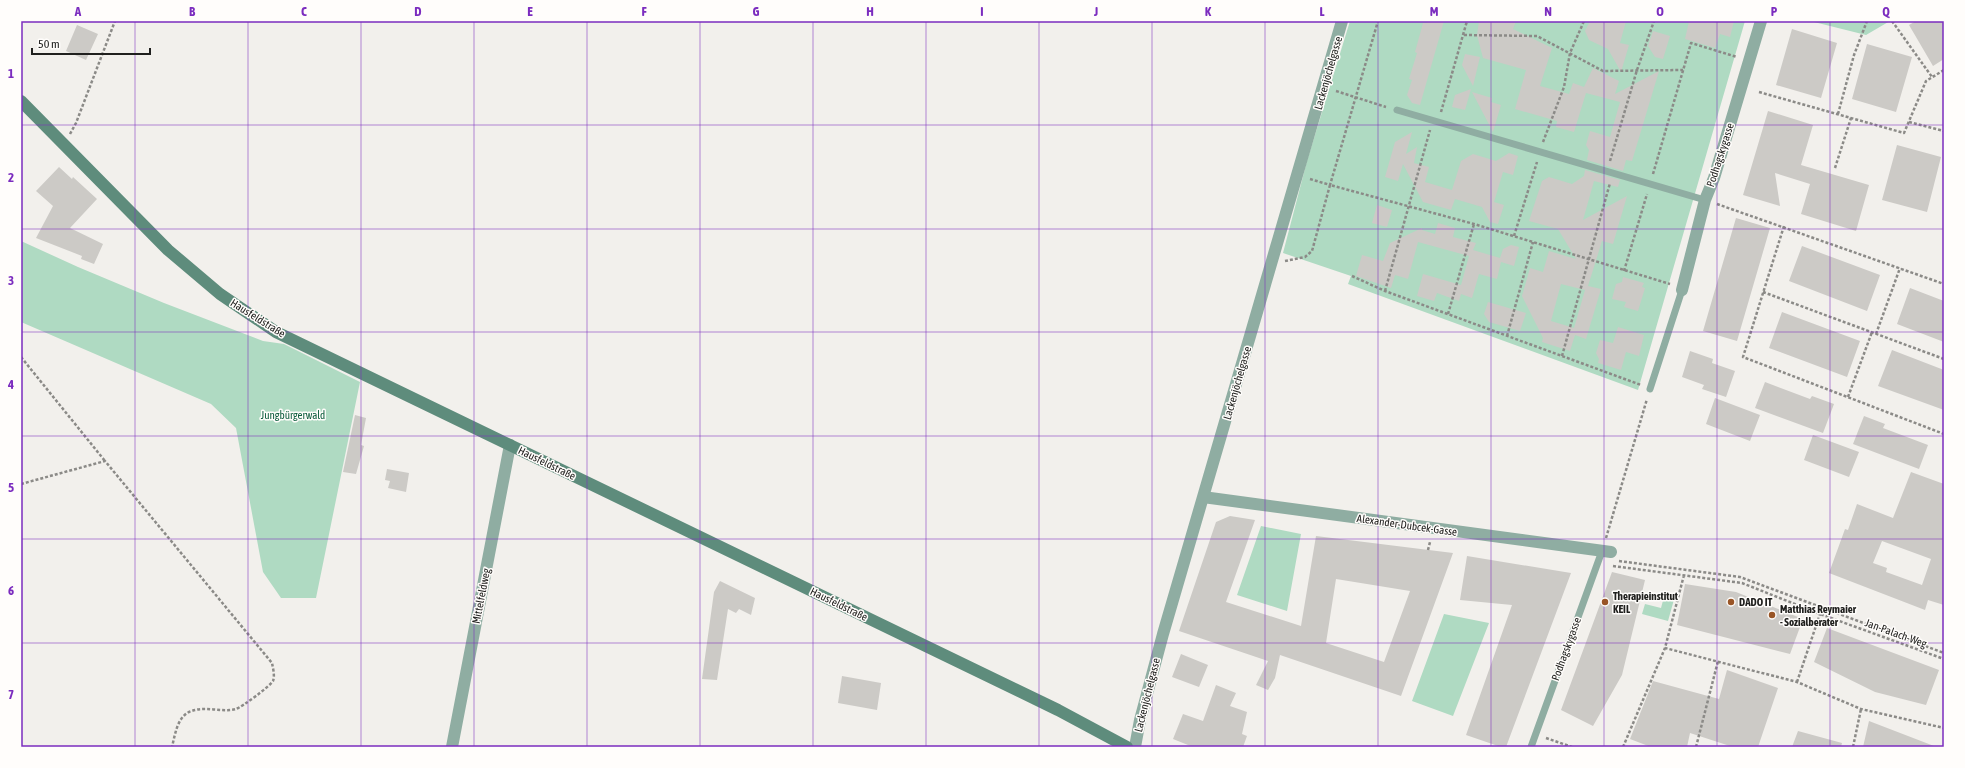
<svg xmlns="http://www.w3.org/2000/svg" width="1965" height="768" font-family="'Asap Condensed',sans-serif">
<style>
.green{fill:#afdac2}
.building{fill:#cccac6;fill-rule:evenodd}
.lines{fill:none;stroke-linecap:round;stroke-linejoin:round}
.path{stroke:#8b8a87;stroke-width:2.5;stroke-dasharray:3 2;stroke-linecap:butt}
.lane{stroke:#8fada2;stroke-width:7}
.street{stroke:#8fada2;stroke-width:12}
.secondary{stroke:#5e8c7c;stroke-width:12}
.grid{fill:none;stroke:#7b2cbf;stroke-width:1;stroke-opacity:0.55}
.poi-dot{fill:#995526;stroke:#fffdfb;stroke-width:1.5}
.labels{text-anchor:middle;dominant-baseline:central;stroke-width:3;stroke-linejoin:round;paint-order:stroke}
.street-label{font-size:11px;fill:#20201e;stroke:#fffdfb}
.park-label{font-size:11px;fill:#0b5b3b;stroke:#fffdfb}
.poi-label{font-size:11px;font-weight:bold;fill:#20201e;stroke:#fffdfb;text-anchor:start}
.neatline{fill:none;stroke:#7b2cbf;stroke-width:1.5}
.grid-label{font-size:13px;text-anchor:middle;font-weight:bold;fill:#7b2cbf}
</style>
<rect width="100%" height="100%" fill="#f2f0ec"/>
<!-- green -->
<path class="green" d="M1350 21H1745L1638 390 1348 284 1351 276 1283 253 1307 161Z
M1810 21H1890L1866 35Z
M21 241 78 267 164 303 263 341 284 344 360 382 316 598H281L263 572 236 428 211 404 21 322Z
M1261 526 1301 534 1287 611 1237 595Z
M1665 593 1675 596 1668 621 1642 614 1645 604 1661 608Z
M1444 614 1489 623 1453 716 1412 701Z"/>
<!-- building -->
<path class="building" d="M1428 21H1444L1420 105 1412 103 1407 95 1412 80 1409 79 1417 53 1415 52 1423 23H1427Z
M1479 21H1516L1513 29 1552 48 1540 86 1569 94 1573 83 1584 87 1593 68 1619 81 1615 94 1659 71 1632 161 1626 160 1623 171 1587 160 1589 150 1586 145 1590 131 1610 137 1620 102 1586 93 1574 132 1556 127 1557 121 1515 109 1526 70 1483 58 1477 35Z
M1590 21H1626L1620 43 1629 45 1621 72 1608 49 1589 40 1585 31Z
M1689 21H1734L1730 37 1720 34 1715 48 1685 39Z
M1916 21H1944V59L1933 66 1909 25Z
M77 25 98 34 86 60 66 51Z
M1792 29 1837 43 1821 98 1776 85Z
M1653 31 1670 36 1663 59 1655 57 1648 46Z
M1867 44 1912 57 1896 112 1852 99Z
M1465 54 1480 57 1473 86 1462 65Z
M1471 89 1465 110 1452 107 1455 95Z
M1472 92 1492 98 1491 102 1501 105 1493 132Z
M1768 111 1813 125 1801 165 1869 185 1856 231 1801 214 1810 184 1775 173 1780 206 1743 195Z
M1412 132 1406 154 1417 147 1414 163 1429 167 1425 182 1452 190 1461 161 1473 154 1496 161 1509 153 1518 156 1513 175 1503 172 1494 202 1504 205 1498 224 1490 222 1482 207 1455 199 1451 210 1423 202 1403 164 1398 181 1385 177 1395 142Z
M1897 145 1941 157 1927 212 1882 200Z
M59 167 72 179 73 177 97 199 70 228 103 244 94 264 81 259 82 256 36 238 53 206 36 191Z
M1585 170 1620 180 1618 187 1594 181 1583 220 1627 196 1613 244 1602 241 1588 286 1601 289 1586 339 1575 335 1570 351 1542 342 1543 338 1522 296 1530 268 1543 272 1549 251 1576 259 1558 229 1529 221 1542 181 1549 177 1572 184 1584 176ZM1561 284 1585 290 1574 328 1551 321Z
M1377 205 1392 210 1387 227 1372 223Z
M1736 218 1770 228 1737 341 1703 331Z
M1438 223 1455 228 1453 237 1476 243 1473 250 1500 258 1503 249 1511 245 1519 247 1514 266 1501 262 1497 279 1479 274 1472 298 1461 294 1459 301 1437 293 1434 301 1417 296 1423 274 1461 285 1469 256 1418 242 1408 279 1395 275 1391 288 1356 276 1362 255 1383 261 1390 243 1422 228V230L1435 234Z
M1802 246 1880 275 1867 311 1789 281Z
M1623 277 1644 283 1642 287 1645 288 1638 311 1624 307 1626 302 1612 299 1616 284 1622 282Z
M1910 288 1944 301V342L1897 324Z
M1488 302 1526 313 1520 331 1489 322 1484 314Z
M1782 312 1860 341 1847 377 1769 348Z
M1618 327 1644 335 1639 356 1626 352 1621 370 1598 363 1599 359 1596 353 1600 340 1613 343Z
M1892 350 1944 370V410L1878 386Z
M1690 351 1713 359 1712 363 1735 371 1726 397 1702 389 1704 385 1682 377Z
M1765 382 1810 399 1812 396 1834 404 1823 433 1755 408Z
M1715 398 1760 415 1750 441 1706 424Z
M355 415 366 418 361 445 364 446 356 474 343 472Z
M1864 416 1885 424 1883 428 1928 445 1919 469 1853 444Z
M1813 435 1859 452 1849 477 1804 460Z
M387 469 409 473 406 492 388 488 390 481 385 480Z
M1911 472 1944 484V605L1928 600 1925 610 1829 573 1845 529 1848 530 1857 504 1893 518ZM1882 541 1931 559 1922 585 1886 572 1887 568 1873 563Z
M1230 516 1255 520 1226 602 1301 626 1316 536 1453 553 1401 696 1280 655 1275 678 1268 690 1256 685 1268 661 1179 631 1216 522ZM1336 579 1410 591 1384 662 1326 643Z
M1467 556 1571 573 1506 747H1501L1466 735 1512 605 1460 600Z
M1612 572 1645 580 1622 675 1593 726 1561 710Z
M720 581 755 598 751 615 739 609 736 613 728 609 717 680 702 679 714 592Z
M1685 584 1736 592 1803 619 1790 654 1677 625Z
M1827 628 1939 670 1926 705 1875 692 1814 662Z
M1181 654 1208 665 1199 687 1172 677Z
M1727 670 1778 688 1758 747H1733L1690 733 1687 747H1651L1630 739 1653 681 1719 699Z
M842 676 881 683 877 710 838 703Z
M1216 685 1236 693 1230 706 1247 712 1242 734 1247 736 1243 747H1193L1173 739 1183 714 1203 721Z
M1869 721 1934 746V747H1863Z
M1798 731 1842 743 1841 747H1792Z"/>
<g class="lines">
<!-- path -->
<path class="path" d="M1892 21 1932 77
M1464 35 1537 36 1603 71 1683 70
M1336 91 1386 107
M1759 92 1904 133 1926 81 1944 70
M1441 112 1467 21
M1838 114 1854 55 1867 21
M1909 122 1944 131
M70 134 76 123 115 21
M1543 142 1564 87 1570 53 1584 21
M1610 161 1637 70 1654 21
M1835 168 1851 118
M1653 174 1691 43 1737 57
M1310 179 1330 185 1378 21
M1717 204 1944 284
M1784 226 1743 357 1944 434
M1514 236 1537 162
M1285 261 1305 257 1312 251 1330 185 1474 224 1670 284
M1624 271 1647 194
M1352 276 1385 291 1641 385
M1385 291 1430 130
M1763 292 1944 359
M1448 314 1474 224
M1876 334 1900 268
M1507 336 1533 242
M1562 356 1610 183
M21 357 105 461
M1848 397 1872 332
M21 484 105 461 272 663C273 668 275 676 273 681 269 687 242 707 236 709 221 713 204 705 189 712 177 718 175 735 172 747
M1606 538 1647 399
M1428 550 1430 542
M1619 561 1740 577 1944 653
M1613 566 1742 583 1820 614 1944 659
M1684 575 1665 648 1797 682 1861 709 1944 728
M1797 682 1820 614
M1546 738 1572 747
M1623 747 1665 648
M1696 747 1718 661
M1853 747 1861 709"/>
<!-- lane -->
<path class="lane" d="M1397 110 1705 200
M1650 389 1682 290
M1531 747 1602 551"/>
<!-- street -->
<path class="street" d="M1682 290 1705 200 1714 178 1761 21
M1203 497 1611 552
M452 747 510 445
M1135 747 1140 720 1163 634 1342 21"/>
<!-- secondary -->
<path class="secondary" d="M21 101 168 250 220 294 276 332 1058 710 1127 747"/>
</g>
<!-- grid -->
<path class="grid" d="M135 21V747M248 21V747M361 21V747M474 21V747M587 21V747M700 21V747M813 21V747M926 21V747M1039 21V747M1152 21V747M1265 21V747M1378 21V747M1491 21V747M1604 21V747M1717 21V747M1830 21V747M21 125H1944M21 229H1944M21 332H1944M21 436H1944M21 539H1944M21 643H1944"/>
<!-- markers -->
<g class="poi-dot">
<circle cx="1605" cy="602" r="4"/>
<circle cx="1731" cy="602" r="4"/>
<circle cx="1772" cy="615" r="4"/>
</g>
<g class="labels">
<!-- street labels -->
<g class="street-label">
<text transform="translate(1328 73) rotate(-74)">Lackenjöchelgasse</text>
<text transform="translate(1720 155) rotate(-72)">Podhagskygasse</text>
<text transform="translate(258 318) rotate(32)">Hausfeldstraße</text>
<text transform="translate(1237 383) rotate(-74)">Lackenjöchelgasse</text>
<text transform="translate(547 463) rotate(26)">Hausfeldstraße</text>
<text transform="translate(1407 525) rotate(8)">Alexander-Dubcek-Gasse</text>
<text transform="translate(481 596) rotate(-79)">Mittelfeldweg</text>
<text transform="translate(839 604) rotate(26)">Hausfeldstraße</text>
<text transform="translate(1896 633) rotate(20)">Jan-Palach-Weg</text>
<text transform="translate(1566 649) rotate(-70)">Podhagskygasse</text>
<text transform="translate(1147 695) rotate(-76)">Lackenjöchelgasse</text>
</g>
<!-- park labels -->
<g class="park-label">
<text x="293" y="415">Jungbürgerwald</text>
</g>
<!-- poi labels -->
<g class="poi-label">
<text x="1613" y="596">Therapieinstitut<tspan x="1613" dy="13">KEIL</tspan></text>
<text x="1739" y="602">DADO IT</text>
<text x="1780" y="609">Matthias Reymaier<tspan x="1780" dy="13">- Sozialberater</tspan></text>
</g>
</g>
<!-- border -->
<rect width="1965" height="768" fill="none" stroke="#fffdfb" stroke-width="44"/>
<!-- scale -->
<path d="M32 48v6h118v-6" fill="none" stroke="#20201e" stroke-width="2"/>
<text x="38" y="48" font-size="12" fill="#20201e" stroke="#fffdfb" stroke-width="3" paint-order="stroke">50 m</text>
<rect x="22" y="22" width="1921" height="724" class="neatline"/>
<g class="grid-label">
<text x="78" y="16">A</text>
<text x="192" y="16">B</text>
<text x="304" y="16">C</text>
<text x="418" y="16">D</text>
<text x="530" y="16">E</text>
<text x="644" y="16">F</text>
<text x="756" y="16">G</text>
<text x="870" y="16">H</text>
<text x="982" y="16">I</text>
<text x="1096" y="16">J</text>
<text x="1208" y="16">K</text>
<text x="1322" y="16">L</text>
<text x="1434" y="16">M</text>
<text x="1548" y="16">N</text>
<text x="1660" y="16">O</text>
<text x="1774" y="16">P</text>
<text x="1886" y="16">Q</text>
<text x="11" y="78">1</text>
<text x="11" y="182">2</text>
<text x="11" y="285">3</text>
<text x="11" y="389">4</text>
<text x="11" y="492">5</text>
<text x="11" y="595">6</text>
<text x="11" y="699">7</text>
</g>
</svg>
